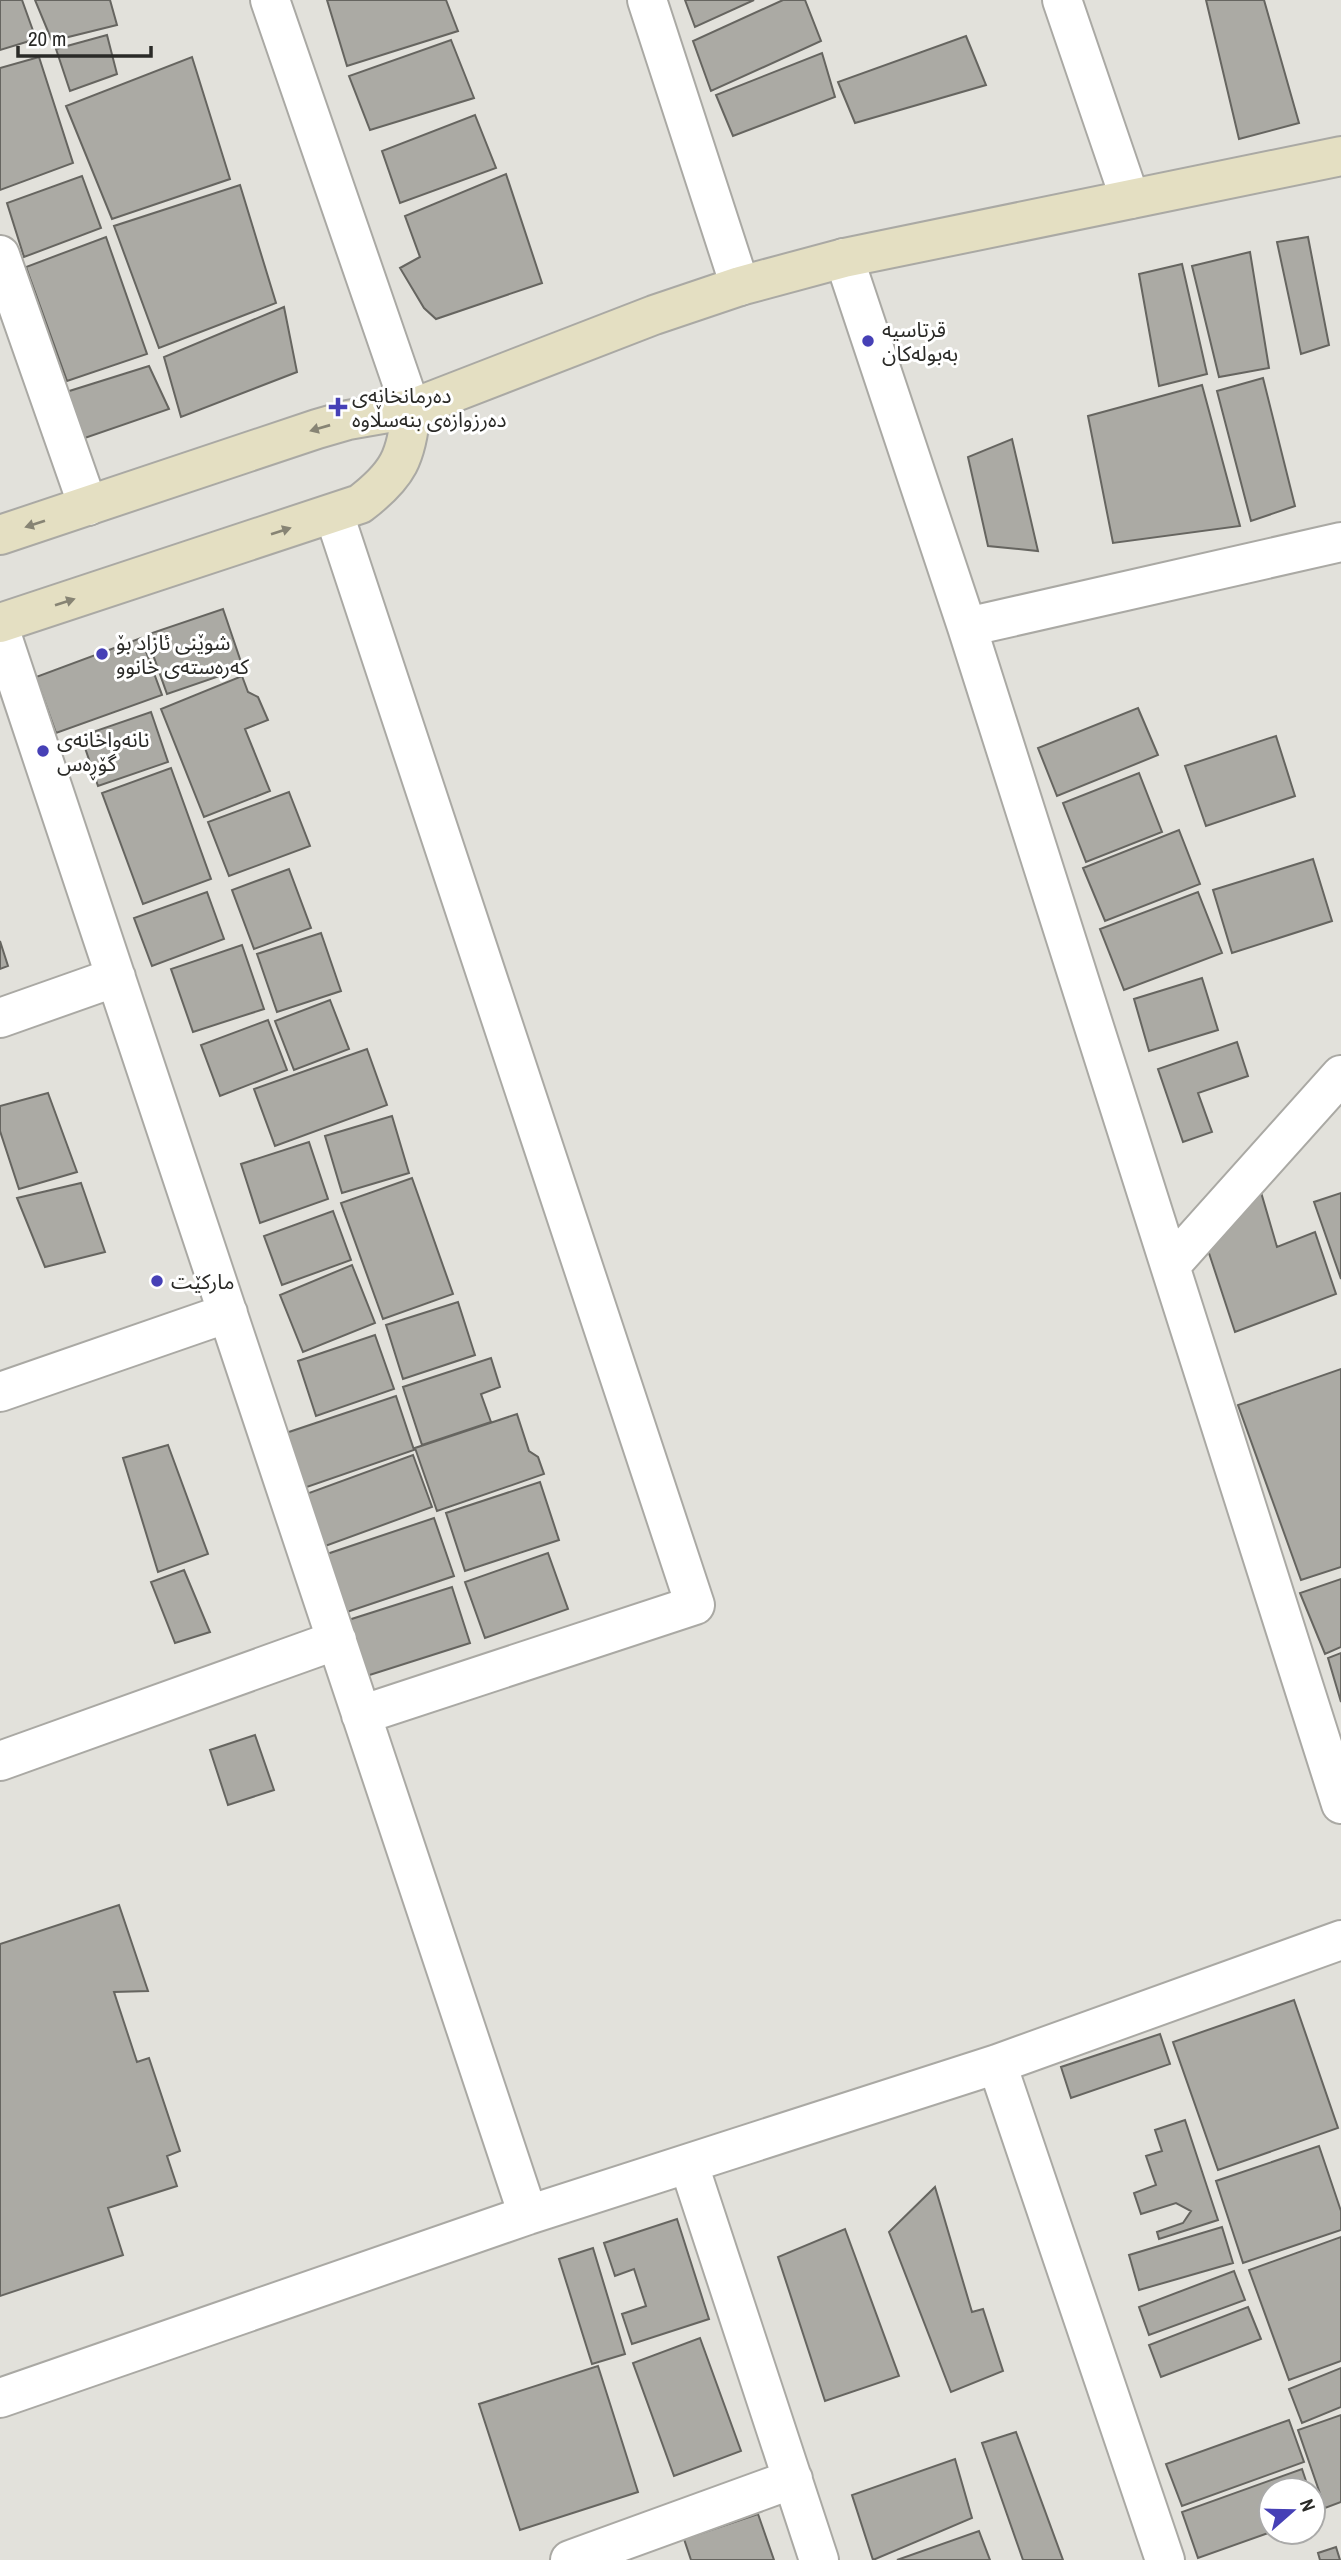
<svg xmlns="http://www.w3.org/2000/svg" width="1341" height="2560" font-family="'Archivo Narrow','Noto Sans Arabic',sans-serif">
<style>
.building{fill:#abaaa4;stroke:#666560;stroke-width:2}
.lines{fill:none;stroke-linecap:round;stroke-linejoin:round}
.street-casing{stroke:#aaa9a4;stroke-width:42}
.secondary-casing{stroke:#aaa9a4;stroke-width:42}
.street{stroke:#fff;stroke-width:38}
.secondary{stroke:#e4dfc2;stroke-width:38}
.oneway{fill:#878474}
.poi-dot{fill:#4640b6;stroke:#fff;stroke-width:2.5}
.labels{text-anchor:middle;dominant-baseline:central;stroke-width:6;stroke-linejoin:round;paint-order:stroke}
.poi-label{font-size:21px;fill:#2a2a27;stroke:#fff;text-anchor:start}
</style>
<rect width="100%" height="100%" fill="#e2e1db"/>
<!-- building -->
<path class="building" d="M0 0H22L36 39 0 50Z
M35 0H110L117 25 52 41Z
M327 0H446L458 31 347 66Z
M685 0H754L695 27Z
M783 0H805L821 41 711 91 693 41Z
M1206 0H1264L1299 123 1239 139Z
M107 35 117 74 70 91 56 49Z
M966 36 986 85 855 123 838 82Z
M451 40 474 98 370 130 349 76Z
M822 53 835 97 733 136 716 95Z
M39 57 73 163 0 190V68Z
M192 57 230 179 112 219 66 106Z
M475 115 496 168 400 203 382 151Z
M506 174 542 283 436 319 424 308 400 268 420 257 405 216Z
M82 176 101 228 24 257 7 203Z
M240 185 276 303 159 348 114 226Z
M106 237 147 354 67 381 26 267Z
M1308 237 1329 345 1301 354 1277 242Z
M1250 252 1269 368 1219 377 1192 266Z
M1182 264 1207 374 1159 386 1139 274Z
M284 307 297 372 181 417 164 357Z
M149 366 169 409 79 440 63 393Z
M1263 378 1295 506 1251 521 1217 391Z
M1202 385 1240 526 1113 543 1088 416Z
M1012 439 1038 551 988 546 968 457Z
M223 609 243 668 167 694 146 635Z
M141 638 162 695 56 733 36 677Z
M242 676 248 692 258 697 268 720 245 729 270 791 204 817 161 709Z
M1138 708 1158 755 1057 796 1038 748Z
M151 712 168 762 98 786 81 736Z
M1276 736 1295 796 1206 826 1185 766Z
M171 768 211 879 143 904 102 793Z
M1139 773 1162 832 1086 862 1063 803Z
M289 792 310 846 229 876 208 822Z
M1179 830 1200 884 1105 921 1083 868Z
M1313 859 1332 921 1232 953 1213 890Z
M289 869 311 928 254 949 232 890Z
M207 892 224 939 152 966 134 918Z
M1198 892 1222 953 1124 990 1100 929Z
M321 933 341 991 277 1012 257 954Z
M0 941 8 966 0 969Z
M242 945 264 1009 193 1032 171 969Z
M1202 978 1218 1030 1149 1051 1134 999Z
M330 1000 349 1049 294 1070 275 1021Z
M268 1020 287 1070 220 1096 201 1045Z
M1237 1042 1248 1076 1198 1093 1212 1132 1183 1142 1158 1069Z
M367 1049 387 1105 275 1146 254 1089Z
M48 1093 77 1172 19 1189 0 1131V1106Z
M392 1116 409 1173 342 1193 325 1136Z
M309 1142 328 1199 260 1223 241 1164Z
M412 1178 453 1294 383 1319 341 1203Z
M1258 1182 1277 1247 1315 1232 1336 1294 1235 1332 1205 1241Z
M81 1183 105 1252 45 1267 17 1198Z
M1341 1193V1279L1314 1202Z
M333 1211 351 1260 282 1285 264 1236Z
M352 1265 375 1323 303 1352 280 1295Z
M458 1302 475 1355 403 1379 386 1325Z
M375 1335 394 1389 316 1416 298 1361Z
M491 1358 500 1387 481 1394 491 1422 422 1445 403 1387Z
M1341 1369V1567L1301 1580 1238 1405Z
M396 1396 414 1450 301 1489 283 1434Z
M517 1414 529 1451 538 1457 544 1474 437 1511 415 1448Z
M168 1445 208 1554 158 1572 123 1458Z
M413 1455 432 1507 317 1549 298 1497Z
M540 1482 559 1540 465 1571 446 1513Z
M434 1518 454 1576 347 1612 327 1554Z
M548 1553 568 1609 485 1638 465 1582Z
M184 1570 210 1632 175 1643 151 1582Z
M1341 1579V1647L1325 1654 1300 1593Z
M452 1587 470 1643 357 1679 339 1623Z
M1341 1653V1702L1328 1658Z
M255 1735 274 1790 228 1805 210 1750Z
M119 1905 148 1991 114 1992 137 2062 149 2058 180 2151 167 2156 177 2186 108 2208 123 2255 0 2296V1944Z
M1294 2000 1338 2128 1218 2170 1173 2042Z
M1160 2034 1170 2064 1071 2098 1061 2067Z
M1185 2120 1218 2220 1159 2239 1157 2232 1183 2223 1191 2211 1176 2203 1141 2214 1134 2193 1156 2185 1146 2156 1162 2151 1155 2130Z
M1319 2146 1341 2211V2230L1243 2263 1216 2181Z
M935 2187 972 2312 983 2309 1003 2371 951 2392 889 2232Z
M677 2219 709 2319 632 2344 622 2314 646 2306 634 2269 615 2276 604 2243Z
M1222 2227 1233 2263 1139 2290 1129 2255Z
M845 2229 899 2376 825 2401 778 2257Z
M1341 2237V2361L1289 2380 1249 2270Z
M593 2248 625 2354 592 2364 559 2259Z
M1234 2271 1245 2300 1149 2335 1139 2307Z
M1248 2307 1261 2339 1161 2377 1149 2345Z
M700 2338 741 2451 674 2476 633 2363Z
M598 2366 638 2492 520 2530 479 2404Z
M1341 2368V2407L1302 2423 1289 2389Z
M1341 2415V2502L1325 2508 1298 2430Z
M1289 2420 1304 2462 1182 2506 1166 2464Z
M1016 2432 1063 2560H1023L982 2443Z
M955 2459 972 2518 873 2560 852 2495Z
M1302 2469 1309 2490H1271V2532L1198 2558 1182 2512Z
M758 2514 774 2560H691L684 2539Z
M979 2531 990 2560H897Z
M1336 2547 1340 2560H1320L1318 2553Z"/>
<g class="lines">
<defs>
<path id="street" d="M270 0 411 409
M647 0 740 286
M1062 0 1130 199
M0 255 88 506
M844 258 967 627 1341 1804
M334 514 695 1605 361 1715
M967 627 1341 542
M0 630 528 2215
M0 1018 116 977
M1170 1266 1341 1075
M0 1392 228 1313
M0 1761 337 1640
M997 2064 1165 2560
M689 2165 819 2560
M0 2398 528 2215 997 2064 1341 1940
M570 2560 793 2479"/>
<path id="secondary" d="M0 535 317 429 348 420 411 409 654 315 740 286 844 258 1341 156
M0 623 360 504C398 475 407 457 411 409"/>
</defs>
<!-- street casing -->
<use href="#street" class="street-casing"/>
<!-- secondary casing -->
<use href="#secondary" class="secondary-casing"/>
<!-- street -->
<use href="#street" class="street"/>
<!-- secondary -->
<use href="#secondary" class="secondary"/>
</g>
<!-- one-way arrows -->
<defs><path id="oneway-solid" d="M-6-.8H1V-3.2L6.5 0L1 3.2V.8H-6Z" transform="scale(1.75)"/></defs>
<g class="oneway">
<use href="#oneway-solid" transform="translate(320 428) rotate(164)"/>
<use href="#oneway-solid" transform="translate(35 524) rotate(162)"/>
<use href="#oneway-solid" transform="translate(281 531) rotate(-18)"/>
<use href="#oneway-solid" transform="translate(65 602) rotate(-18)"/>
</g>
<!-- markers -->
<g class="poi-dot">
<circle cx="868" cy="341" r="7"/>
<path d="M334.5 396.5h7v7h7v7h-7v7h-7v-7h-7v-7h7z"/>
<circle cx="102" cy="654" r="7"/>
<circle cx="43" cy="751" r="7"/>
<circle cx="157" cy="1281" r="7"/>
</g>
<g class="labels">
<!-- poi labels -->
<g class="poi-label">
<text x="882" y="329">قرتاسیە<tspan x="882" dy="24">بەبولەکان</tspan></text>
<text x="352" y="395">دەرمانخانەی<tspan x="352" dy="24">دەرزوازەی بنەسڵاوە</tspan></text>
<text x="116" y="642">شوێنی ئازاد بۆ<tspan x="116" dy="24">كەرەستەی خانوو</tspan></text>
<text x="57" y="739">نانەواخانەی<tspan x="57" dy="24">گۆڕەس</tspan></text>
<text x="171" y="1281">ماركێت</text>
</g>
</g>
<!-- north arrow -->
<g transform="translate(1292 2511) rotate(70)"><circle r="33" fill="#ffffff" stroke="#aaaaa9" stroke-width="2"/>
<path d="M0-5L12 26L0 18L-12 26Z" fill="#4640b6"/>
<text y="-10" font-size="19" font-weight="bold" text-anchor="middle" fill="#2a2a27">N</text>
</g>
<!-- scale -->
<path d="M18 46v10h133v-10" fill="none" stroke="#2a2a27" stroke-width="3.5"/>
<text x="28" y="46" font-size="21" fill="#2a2a27" stroke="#ffffff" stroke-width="5" paint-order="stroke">20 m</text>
</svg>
